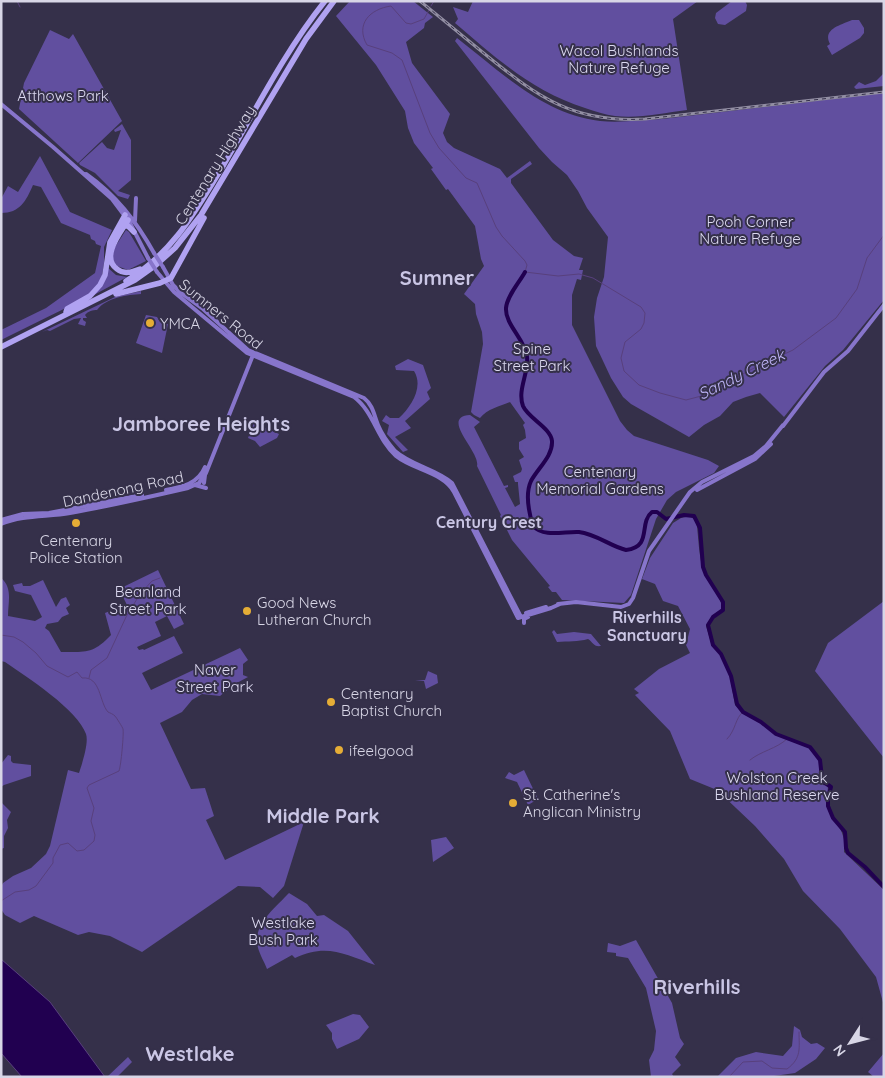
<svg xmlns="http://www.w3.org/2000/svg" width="885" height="1078" font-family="Quicksand,sans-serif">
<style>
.green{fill:#614f9f}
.water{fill:#210050;stroke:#58407d}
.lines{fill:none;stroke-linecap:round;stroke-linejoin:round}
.stream{stroke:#58407d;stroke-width:1}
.river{stroke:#210050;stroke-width:4}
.secondary{stroke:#8775cb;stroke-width:4}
.highway{stroke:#b0a2f1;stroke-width:5.5}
.rail-casing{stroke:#928ea3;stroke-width:3}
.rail{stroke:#35304a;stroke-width:1;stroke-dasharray:4;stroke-linecap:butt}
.secondary-bridge{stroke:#8775cb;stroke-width:4}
.poi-dot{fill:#e5ad36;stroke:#35304a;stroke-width:2}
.labels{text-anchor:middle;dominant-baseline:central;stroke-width:4;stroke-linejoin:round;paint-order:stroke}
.park-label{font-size:15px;fill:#dcd9f0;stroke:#35304a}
.street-label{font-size:15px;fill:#d8d6e6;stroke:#35304a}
.poi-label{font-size:15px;fill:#d8d6e6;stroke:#35304a;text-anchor:start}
.water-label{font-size:16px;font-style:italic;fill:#beb4f7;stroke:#35304a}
.neighbourhood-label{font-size:16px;font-weight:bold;fill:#cac6e5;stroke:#35304a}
.district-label{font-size:20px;font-weight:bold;fill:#cac6e5;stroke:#35304a}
</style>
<rect width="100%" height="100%" fill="#35304a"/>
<!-- green -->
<path class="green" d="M350 1H413L433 17 425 23 424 28 406 42 412 63 450 114 443 133 447 142 454 148 500 169 507 178 530 161 532 164 511 179V183L553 240 574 256 583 258 579 270H583L581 280 577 279 572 295V325L620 421 627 430 634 436 708 460 719 466 714 473 676 492 667 500 656 519 631 595 624 603 562 600 556 592H552L548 587 550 586 512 540 500 516 501 515 477 466C481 452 439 417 470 415L480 422 474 427 504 486 508 485V487L505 488 515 507 520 504 518 484V482H515L513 476 521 472 522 469 519 460 524 457 519 449V442L526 438 525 430 523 425 525 423 510 402C500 406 487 409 480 418L474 415 471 412 483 344 482 332 476 314 475 304 464 294 484 266 481 259 475 226 448 189 446 190 431 169 433 168 414 143 408 128 405 111 376 65 336 16Z
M473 1H698L673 19 687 110C663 113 638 119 615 116 605 115 595 111 585 108 533 92 496 58 455 23L458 19 453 7 468 12Z
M732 1H745L747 5 746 11 725 25 718 24 715 18 716 13Z
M852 20H859L864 28V33L860 38 832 55 827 46 830 44C822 29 841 25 852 20Z
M50 30 69 39 73 34 122 121 78 163 19 109 24 83Z
M457 38C501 72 543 114 600 121 620 123 642 120 662 119L884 93V300L843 350 825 366 784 417 760 393 746 397 733 402 720 416 704 425 689 437 631 404 623 397 611 378 596 346 594 317 597 298 604 277 608 237 587 208 578 191 567 175 552 162 539 148 455 41Z
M884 73V86L856 89 854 87 859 82 865 85 876 81Z
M122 124 131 140V180L118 191 130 195 128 199 118 196 95 173 80 165 79 163 102 142 107 148 114 150 121 130 115 132 114 130Z
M40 156 70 212 112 230 104 247V263L101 283 84 299 1 340V330L46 308 95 273 101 246 96 244 95 241 91 239 90 235 61 223 41 187 33 185C26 201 20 213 1 213V199L8 186 18 192Z
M126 230 129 232 146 261 128 270 117 266 112 259 113 250Z
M107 267 116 275 127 277 92 296Z
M141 291V294C128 295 107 297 97 310 93 310 88 311 85 315L87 318H83V320L86 322 85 326 78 324 81 318 74 319 50 331 47 330 42 332 115 297Z
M146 315 157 317 160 322 168 324 162 353 136 343Z
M408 359 423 365 431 388 427 392 430 399 405 421 411 428 395 437 408 450 403 452 387 434 389 425 382 421 386 415 390 418H399C411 407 424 387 414 371L396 370 395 366Z
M254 423 279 434 277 438 260 447 255 441 248 438Z
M689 516 696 520C699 537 698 558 705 574 710 587 722 596 722 609L712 616 706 626 712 646 721 655 730 677 735 705 742 713 760 723 776 735 809 748 819 760 821 782 823 785 828 786C828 794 825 799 828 806 831 817 841 827 843 836 845 840 844 847 844 852L884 890V1006L876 977 840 929 803 891 784 859 755 826 717 790 690 779 670 731 635 695 639 693 634 689 659 669 690 653 686 645 690 629 678 606 663 601 655 584 642 579 650 558 673 523 681 518Z
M158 570 184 624 174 629 167 616 155 622 161 636 137 647 139 650 143 649 144 650 174 636 183 653 142 673 151 690 240 648 248 660 243 664V675L248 677 233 685 220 696 202 694 192 700 182 712 160 723 191 789 205 788 214 816 206 820 225 860 304 822 284 886 273 898 260 887 238 886 142 952 110 936 89 932 78 935 34 916 20 923 5 915 1 909V887L3 883 13 876 31 868 46 854 50 846 68 770 79 773C82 764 89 743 86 734 78 710 27 677 5 662L1 661V578C13 588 8 602 8 616L35 621 42 617 31 595 15 591 13 585 22 583 23 586H30L43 580 56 607 61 599 66 597 70 605 66 608 69 614 62 617 58 622 47 624 45 628 49 631 61 652C86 652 93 654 111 635L105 613 110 611 114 614 128 607 119 589Z
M884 601V758L815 671 828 643Z
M554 630 557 634 574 632 591 634 601 646C593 647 593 642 588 639 578 642 568 641 557 642L552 632Z
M428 671 437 675 438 683 426 689 424 681 415 680H425Z
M8 755 11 756V761L13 763 31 765V776L4 785 1 787V764Z
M524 770 538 799 528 805 517 782 505 778 509 772 514 775Z
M1 802 11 812 7 820 8 828 4 836V848L1 849Z
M446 837 454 848 433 862 431 840Z
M289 893 307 904 317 916 324 915 348 931 375 965C345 954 326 943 295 958L292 955 267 969C264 961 258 952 257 943 255 923 277 906 289 893Z
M636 940 672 1003 680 1038 684 1044 675 1057 681 1065 672 1074 674 1077H651L649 1060 654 1050 656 1031 646 988 628 958 616 956V953L607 952 608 943 620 946Z
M353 1014 360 1015 369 1027 359 1039 337 1049 332 1039V1033L326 1025Z
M794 1026 800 1030 802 1037 811 1044 817 1043 825 1048 816 1059 795 1073 767 1077H717L736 1058 756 1052 783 1056 792 1046Z
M884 1053V1077H874L868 1072Z
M128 1057 132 1062 117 1077H107Z"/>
<!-- water -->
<path class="water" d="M1 959 50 1002 105 1077H22L1 1053Z"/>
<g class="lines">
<!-- stream -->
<path class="stream" d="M17 1 20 7
M431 6 434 1
M429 10 424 19 411 24 406 23 391 6C370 9 355 24 367 45L392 53 402 60 430 133 439 148 466 178 477 183 496 227 502 236 525 261 527 265 525 272 558 276 579 274 593 278 641 307 645 313 644 323 641 329 625 342 621 358 624 371 639 385 660 393 686 400 709 394 748 371 793 350 836 318 857 289 867 258 884 235
M1 635 14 637 23 642 36 653 47 666 68 677 77 672 82 678C101 676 99 702 108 712 110 713 113 714 115 716 116 717 123 728 123 729 124 733 121 766 119 771L89 785 87 788 94 808 91 821 95 835 94 841 84 850 77 851 68 843 60 845 53 858V863L36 886 29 890 15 892 1 901
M89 678 91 670 107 658 126 617 140 594 152 581 160 578
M727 739C736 730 735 718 743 712
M750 760C761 751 776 749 787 739
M729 1077 743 1062 762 1061 772 1068 787 1069C802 1058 799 1048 799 1032"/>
<!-- river -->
<path class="river" d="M525 272C519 283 507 296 506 308 505 325 525 339 527 357 529 373 517 390 523 406 528 418 551 428 552 441 553 456 538 468 531 481 525 494 529 513 533 526 544 538 565 531 579 532 596 534 610 546 626 550 653 547 638 523 652 512H657L666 519 684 515 694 516 700 528 703 567 706 575 723 602V610L713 617 708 625 713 645 721 654 731 676 737 704 743 712 761 722 776 734 810 747 820 760 822 778 824 782 831 787 828 798V806L833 818 845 832 846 848 848 853 865 867 884 887"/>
<!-- secondary -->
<path class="secondary" d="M1 104 53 147 112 199 130 223 148 258
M86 174C116 195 136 221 154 253
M135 221 136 198
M163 267 173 285 181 293 203 309 248 350 364 398C373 405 374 415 378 425 382 435 388 443 395 451 412 466 436 469 452 483L521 617
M157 272 174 292 247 353 354 397C374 412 377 439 396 456 413 470 443 472 454 492L518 618 551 608 560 604
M783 426 824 372 848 351 884 305
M204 483 205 475
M195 485 206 488
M166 490C182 487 198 484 205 467
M697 490 755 459 771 444
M1 520 23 514 49 513 142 495
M1 524C23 515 47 517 70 513 109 506 149 497 188 488L199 483 206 473 253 355
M558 604 576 602 621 607 629 604 633 598 649 551 690 492 702 482 754 456 766 446 783 425
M526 613 546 607
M524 623V619L528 617"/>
<!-- highway -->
<path class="highway" d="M128 220C121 232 100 257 117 269 124 275 132 272 140 269
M124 226H128L134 232
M126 281C173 253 195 212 223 166 255 111 285 51 325 1
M116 294 160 283 171 278 204 218
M66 312 67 309 90 296 100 285 105 275 110 242 125 215
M1 347 135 280 156 265 175 248 201 215 306 39 334 1"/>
<defs>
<path id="rail" d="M420 1C442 19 464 37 486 55 539 98 574 123 645 119L884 92"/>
</defs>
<!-- rail casing -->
<use href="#rail" class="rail-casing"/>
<!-- rail -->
<use href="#rail" class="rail"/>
<!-- secondary-bridge -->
<path class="secondary-bridge" d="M154 253 163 267
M148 258 157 272"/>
</g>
<!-- markers -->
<g class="poi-dot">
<circle cx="150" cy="323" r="5"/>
<circle cx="76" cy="523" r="5"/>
<circle cx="247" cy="611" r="5"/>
<circle cx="331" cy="702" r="5"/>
<circle cx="339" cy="750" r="5"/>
<circle cx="513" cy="803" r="5"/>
</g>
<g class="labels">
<!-- park labels -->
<g class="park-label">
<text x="619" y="50">Wacol Bushlands<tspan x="619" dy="17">Nature Refuge</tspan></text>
<text x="63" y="95">Atthows Park</text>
<text x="750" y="221">Pooh Corner<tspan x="750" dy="17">Nature Refuge</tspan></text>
<text x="532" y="348">Spine<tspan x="532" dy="17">Street Park</tspan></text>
<text x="600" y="471">Centenary<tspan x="600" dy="17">Memorial Gardens</tspan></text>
<text x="148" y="591">Beanland<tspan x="148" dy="17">Street Park</tspan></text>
<text x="215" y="669">Naver<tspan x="215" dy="17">Street Park</tspan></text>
<text x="777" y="777">Wolston Creek<tspan x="777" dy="17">Bushland Reserve</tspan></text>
<text x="283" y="922">Westlake<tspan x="283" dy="17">Bush Park</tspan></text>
</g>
<!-- street labels -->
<g class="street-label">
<text transform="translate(215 165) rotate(-58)">Centenary Highway</text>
<text transform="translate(221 314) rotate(39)">Sumners Road</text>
<text transform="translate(123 489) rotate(-12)">Dandenong Road</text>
</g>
<!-- poi labels -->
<g class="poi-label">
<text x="160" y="323">YMCA</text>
<text x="76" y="540" text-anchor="middle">Centenary<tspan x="76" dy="17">Police Station</tspan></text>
<text x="257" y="602">Good News<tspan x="257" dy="17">Lutheran Church</tspan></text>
<text x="341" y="693">Centenary<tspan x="341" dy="17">Baptist Church</tspan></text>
<text x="349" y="750">ifeelgood</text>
<text x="523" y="794">St. Catherine's<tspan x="523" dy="17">Anglican Ministry</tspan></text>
</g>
<!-- water labels -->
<g class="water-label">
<text transform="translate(741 374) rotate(-26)">Sandy Creek</text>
</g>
<!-- neighbourhood labels -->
<g class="neighbourhood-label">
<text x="489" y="522">Century Crest</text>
<text x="647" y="617">Riverhills<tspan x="647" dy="18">Sanctuary</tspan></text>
</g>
<!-- district labels -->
<g class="district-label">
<text x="437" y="277">Sumner</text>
<text x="201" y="423">Jamboree Heights</text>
<text x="323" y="815">Middle Park</text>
<text x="697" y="986">Riverhills</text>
<text x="190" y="1053">Westlake</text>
</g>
</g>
<!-- border -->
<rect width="885" height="1078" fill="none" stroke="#d8d6e6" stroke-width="5"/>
<!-- north arrow -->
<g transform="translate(850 1043) rotate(234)" stroke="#35304a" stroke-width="4" paint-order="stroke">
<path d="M0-4L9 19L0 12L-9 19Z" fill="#d8d6e6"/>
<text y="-8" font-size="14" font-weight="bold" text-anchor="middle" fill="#d8d6e6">N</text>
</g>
</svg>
